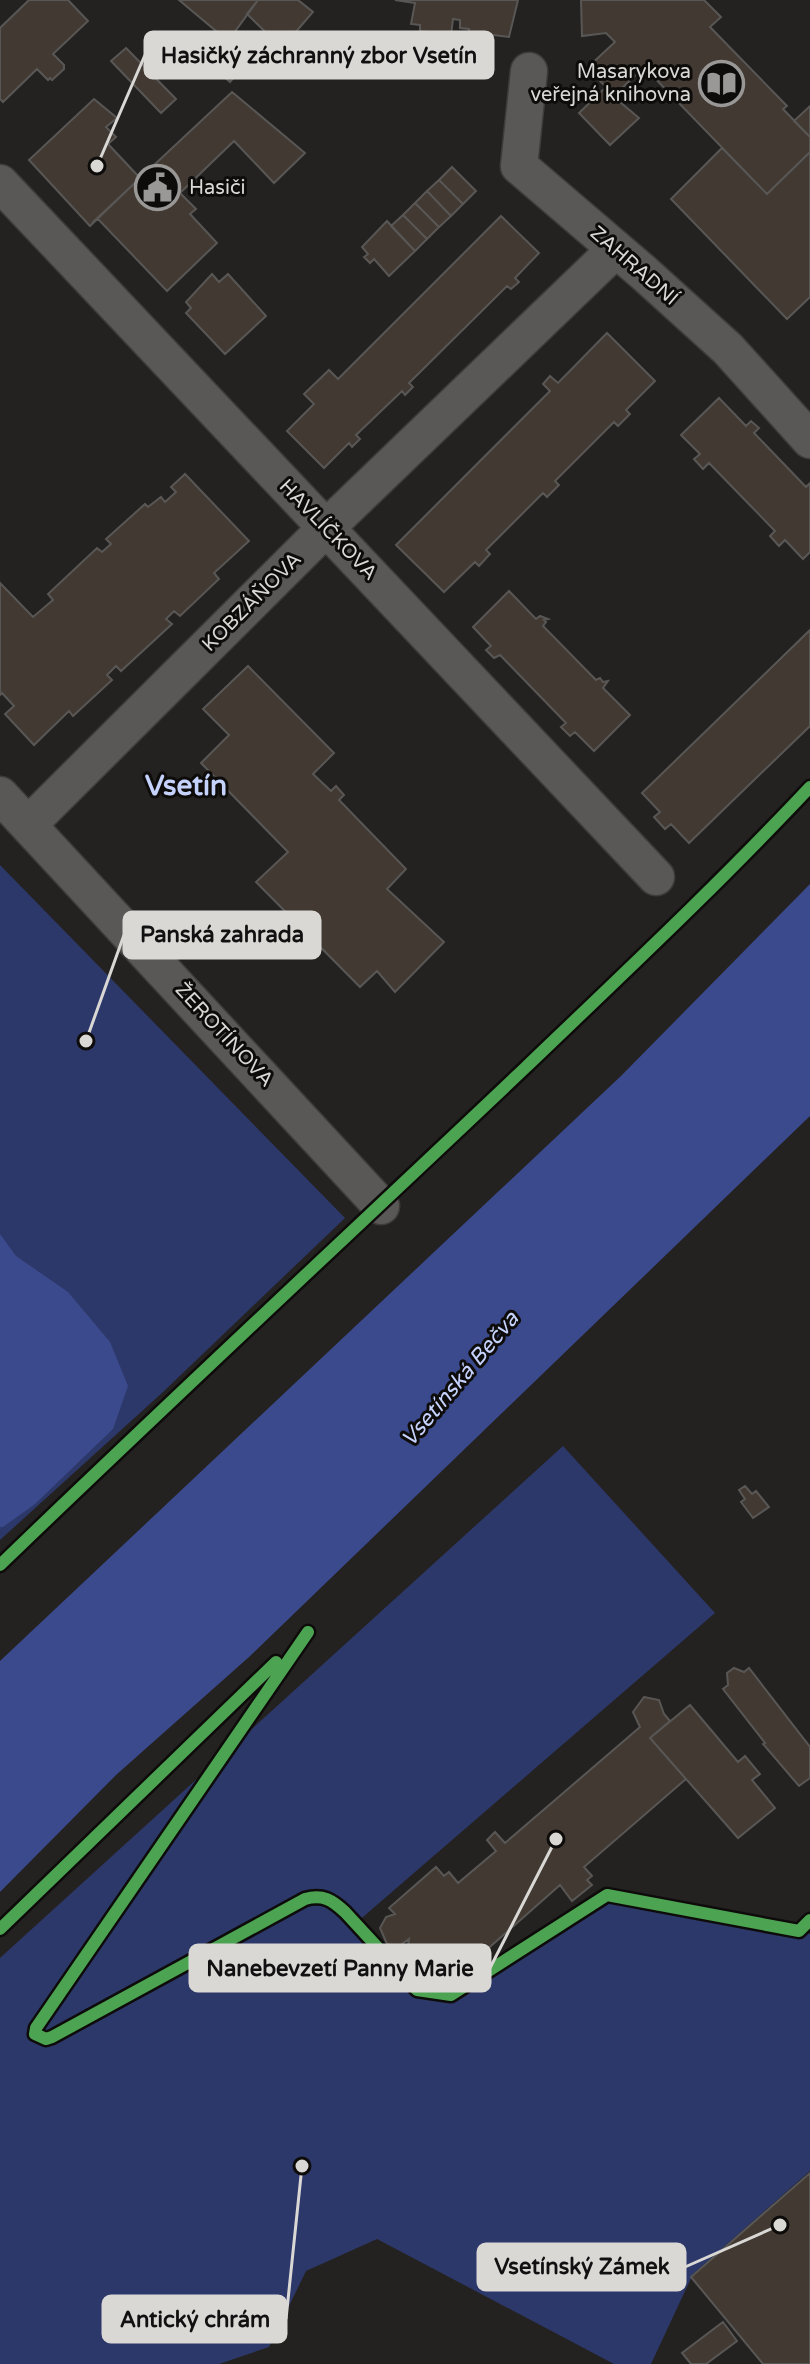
<svg xmlns="http://www.w3.org/2000/svg" width="810" height="2364" font-family="'Varela Round',sans-serif">
<style>
.green{fill:#2d386a}
.water{fill:#3b4a8d}
.building{fill:#413932;stroke:#595755;stroke-width:2}
.lines{fill:none;stroke-linecap:round;stroke-linejoin:round}
.street-casing{stroke:#3e3c3b;stroke-width:39}
.street{stroke:#5a5856;stroke-width:36}
.cycleway-casing{stroke:#0e0c0a;stroke-width:17}
.cycleway{stroke:#4ca352;stroke-width:12}
.labels{text-anchor:middle;dominant-baseline:central;stroke-width:6;stroke-linejoin:round;paint-order:stroke}
.poi-label{font-size:20px;fill:#dad8d5;stroke:#0e0c0a;text-anchor:end}
.street-label{font-size:20px;fill:#dad8d5;stroke:#0e0c0a}
.water-label{font-size:22px;font-style:italic;fill:#c6d3fe;stroke:#0e0c0a}
.district-label{font-size:28px;font-weight:bold;fill:#c4d2fc;stroke:#0e0c0a}
.leader{fill:none;stroke:#dad8d5;stroke-width:3}
.callout-dot{fill:#dad8d5;stroke:#0e0c0a;stroke-width:3}
.callout{fill:#dad8d5;stroke:#dad8d5;stroke-width:3}
.callout-label{font-size:22px;text-anchor:middle;font-weight:bold;fill:#111}
</style>
<rect width="100%" height="100%" fill="#242220"/>
<!-- green -->
<path class="green" d="M0 865 345 1218 163 1392 0 1540Z
M563 1446 715 1613 356 1923 417 1990 451 1995 607 1895 810 1934V2171L693 2274 651 2364H614L377 2239 306 2271 269 2347 219 2364H0V1958Z"/>
<!-- water -->
<path class="water" d="M810 884V1116L249 1657 116 1775 0 1892V1661L622 1075Z
M0 1234 16 1256 68 1292 110 1342 128 1386 113 1429 35 1504 3 1527H0Z"/>
<!-- building -->
<path class="building" d="M29 0H68L88 21 53 54 64 65V69L52 80 50 78 48 80 37 69 3 102 0 99V28Z
M179 0H258L228 41Z
M258 0H298L313 12 282 48 247 14Z
M395 0H518L509 37 469 32V29L460 28V20L453 19 451 35 420 31V25L411 24 415 3Z
M581 0H704L721 17 710 27 787 106 783 109 810 137V152L767 194 644 67 616 94 620 102 639 118 610 145 579 113 606 87 587 68 615 42 606 33 582 36Z
M215 43 243 66 230 82 203 58Z
M126 48 176 99 161 113 111 61Z
M232 92 305 153 274 183 234 141 180 193 196 209 190 214 217 243 167 291 98 219 92 223Z
M94 99 117 118 106 127 116 137 108 144 140 178 90 226 29 160Z
M810 106V137L794 121Z
M722 148 767 194 810 152V297L787 319 671 199Z
M452 167 476 191 463 204 439 180Z
M439 180 463 204 451 216 427 191Z
M427 191 451 216 439 227 415 203Z
M415 203 439 227 427 239 403 215Z
M403 215 427 239 415 251 391 226Z
M501 216 539 253 515 278 519 282 511 289 507 286 409 383 413 387 405 395 402 391 356 435 360 439 352 447 349 443 324 468 287 431 314 404 304 394 329 370 338 379Z
M387 221 415 251 389 276 374 259 370 263 364 257 368 254 362 247Z
M212 274 219 282 228 274 266 316 225 354 186 313 191 308 186 302Z
M607 333 655 381 626 410 630 414 618 426 614 422 555 481 559 485 547 497 543 493 486 550 490 554 479 566 475 562 444 592 396 545 550 391 543 384 550 376 558 383Z
M719 398 746 426 751 421 759 428 754 433 806 487 810 483V552L803 559 785 540 779 546 770 536 775 531 709 463 703 469 694 459 700 454 681 435Z
M185 474 249 541 214 573 219 579 180 616 174 611 166 619 172 624 121 671 116 666 107 675 112 680 73 716 69 711 34 745 5 714 14 706 2 693 0 695V583L33 617 53 600 48 594 97 548 102 552 111 544 106 539 145 504 148 507 161 497 165 502 176 492 171 487Z
M509 591 536 619 540 616 548 619 544 620 546 622 543 626 596 680 600 678 603 682 608 681 603 688 630 715 594 751 575 732 570 736 561 727 566 723 500 655 494 658 486 650 491 646 473 627Z
M810 630V726L689 843 671 824 665 829 654 817 660 812 642 793Z
M248 666 334 753 313 774 331 791 336 786 344 795 339 800 406 869 387 889 444 942 395 992 377 971 360 987 256 882 288 852 201 763 229 735 203 709Z
M745 1486 752 1494 756 1491 769 1507 753 1518 741 1502 745 1499 739 1490Z
M734 1668 744 1672 749 1668 810 1747V1778L799 1786 763 1744 765 1743 723 1689 728 1685 727 1673Z
M644 1697 659 1700 664 1714 670 1721 650 1738 686 1779 584 1867 592 1876 587 1880 592 1885 572 1901 560 1885 448 1984 442 1978 430 1980 422 1978 406 1959 409 1939 399 1946 387 1944 380 1928 386 1917 395 1914 389 1908 436 1867 444 1876 449 1872 458 1883 496 1851 487 1840 495 1832 505 1843 640 1727 633 1712Z
M690 1705 738 1762 745 1756 760 1774 752 1780 775 1808 738 1838 650 1738Z
M810 2173V2364H763L691 2277Z
M723 2322 737 2341 706 2364H691L682 2353Z"/>
<g class="lines">
<defs>
<path id="street" d="M529 71 519 166 644 273 728 349 810 440
M0 183 656 877
M0 795 381 1206
M29 824 326 528 616 249"/>
</defs>
<!-- street casing -->
<use href="#street" class="street-casing"/>
<!-- street -->
<use href="#street" class="street"/>
<defs>
<path id="cycleway" d="M0 1565C174 1397 351 1233 526 1067 622 975 719 884 810 787
M308 1632 36 2028 35 2034 46 2039 52 2037 305 1899C323 1894 332 1900 345 1912L417 1990 451 1995 607 1895 799 1931 810 1920
M0 1929 276 1662"/>
</defs>
<!-- cycleway casing -->
<use href="#cycleway" class="cycleway-casing"/>
<!-- cycleway -->
<use href="#cycleway" class="cycleway"/>
</g>
<!-- icons -->
<defs>
<symbol id="library-ring" viewBox="-11 -11 22 22"><circle r="9.5" fill="#0e0c0a" stroke="#9a9896" stroke-width="1.5"/><path d="M-6-4Q-3-5.5-.7-3.5V5Q-3 3-6 4ZM6-4Q3-5.5 .7-3.5V5Q3 3 6 4Z" fill="#9a9896"/></symbol>
<symbol id="civic-ring" viewBox="-11 -11 22 22"><circle r="9.5" fill="#0e0c0a" stroke="#9a9896" stroke-width="1.5"/><path d="M-.6-6.5H3V-4.5H.6V-3L4-1V1h2V6H-6V1h2V-1L-.6-3ZM-1.2 2.5V6h2.4V2.5Z" fill="#9a9896"/></symbol>
</defs>
<g fill-rule="evenodd">
<use href="#library-ring" x="696" y="58" width="51" height="51"/>
<use href="#civic-ring" x="132" y="162" width="51" height="51"/>
</g>
<g class="labels">
<!-- poi labels -->
<g class="poi-label">
<text x="691" y="72">Masarykova<tspan x="691" dy="23">veřejná knihovna</tspan></text>
<text x="189" y="188" text-anchor="start">Hasiči</text>
</g>
<!-- street labels -->
<g class="street-label">
<text transform="translate(634 266) rotate(41)">ZAHRADNÍ</text>
<text transform="translate(328 530) rotate(46)">HAVLÍČKOVA</text>
<text transform="translate(252 602) rotate(-45)">KOBZÁŇOVA</text>
<text transform="translate(224 1035) rotate(47)">ŽEROTÍNOVA</text>
</g>
<!-- water labels -->
<g class="water-label">
<text transform="translate(460 1379) rotate(-50)">Vsetínská Bečva</text>
</g>
<!-- district labels -->
<g class="district-label">
<text x="186" y="786">Vsetín</text>
</g>
</g>
<!-- callouts -->
<path class="leader" d="M97 166L145 55M86 1041L124 935M556 1839L490 1968M780 2225L685 2267M302 2166L286 2319"/>
<g class="callout-dot">
<circle cx="97" cy="166" r="8"/>
<circle cx="86" cy="1041" r="8"/>
<circle cx="556" cy="1839" r="8"/>
<circle cx="780" cy="2225" r="8"/>
<circle cx="302" cy="2166" r="8"/>
</g>
<g class="callout">
<rect x="145" y="32" width="348" height="46" rx="8"/>
<rect x="124" y="912" width="196" height="46" rx="8"/>
<rect x="190" y="1945" width="300" height="46" rx="8"/>
<rect x="478" y="2244" width="207" height="46" rx="8"/>
<rect x="103" y="2296" width="183" height="46" rx="8"/>
</g>
<g class="callout-label">
<text x="319" y="63">Hasičký záchranný zbor Vsetín</text>
<text x="222" y="942">Panská zahrada</text>
<text x="340" y="1976">Nanebevzetí Panny Marie</text>
<text x="582" y="2274">Vsetínský Zámek</text>
<text x="195" y="2327">Antický chrám</text>
</g>
</svg>
